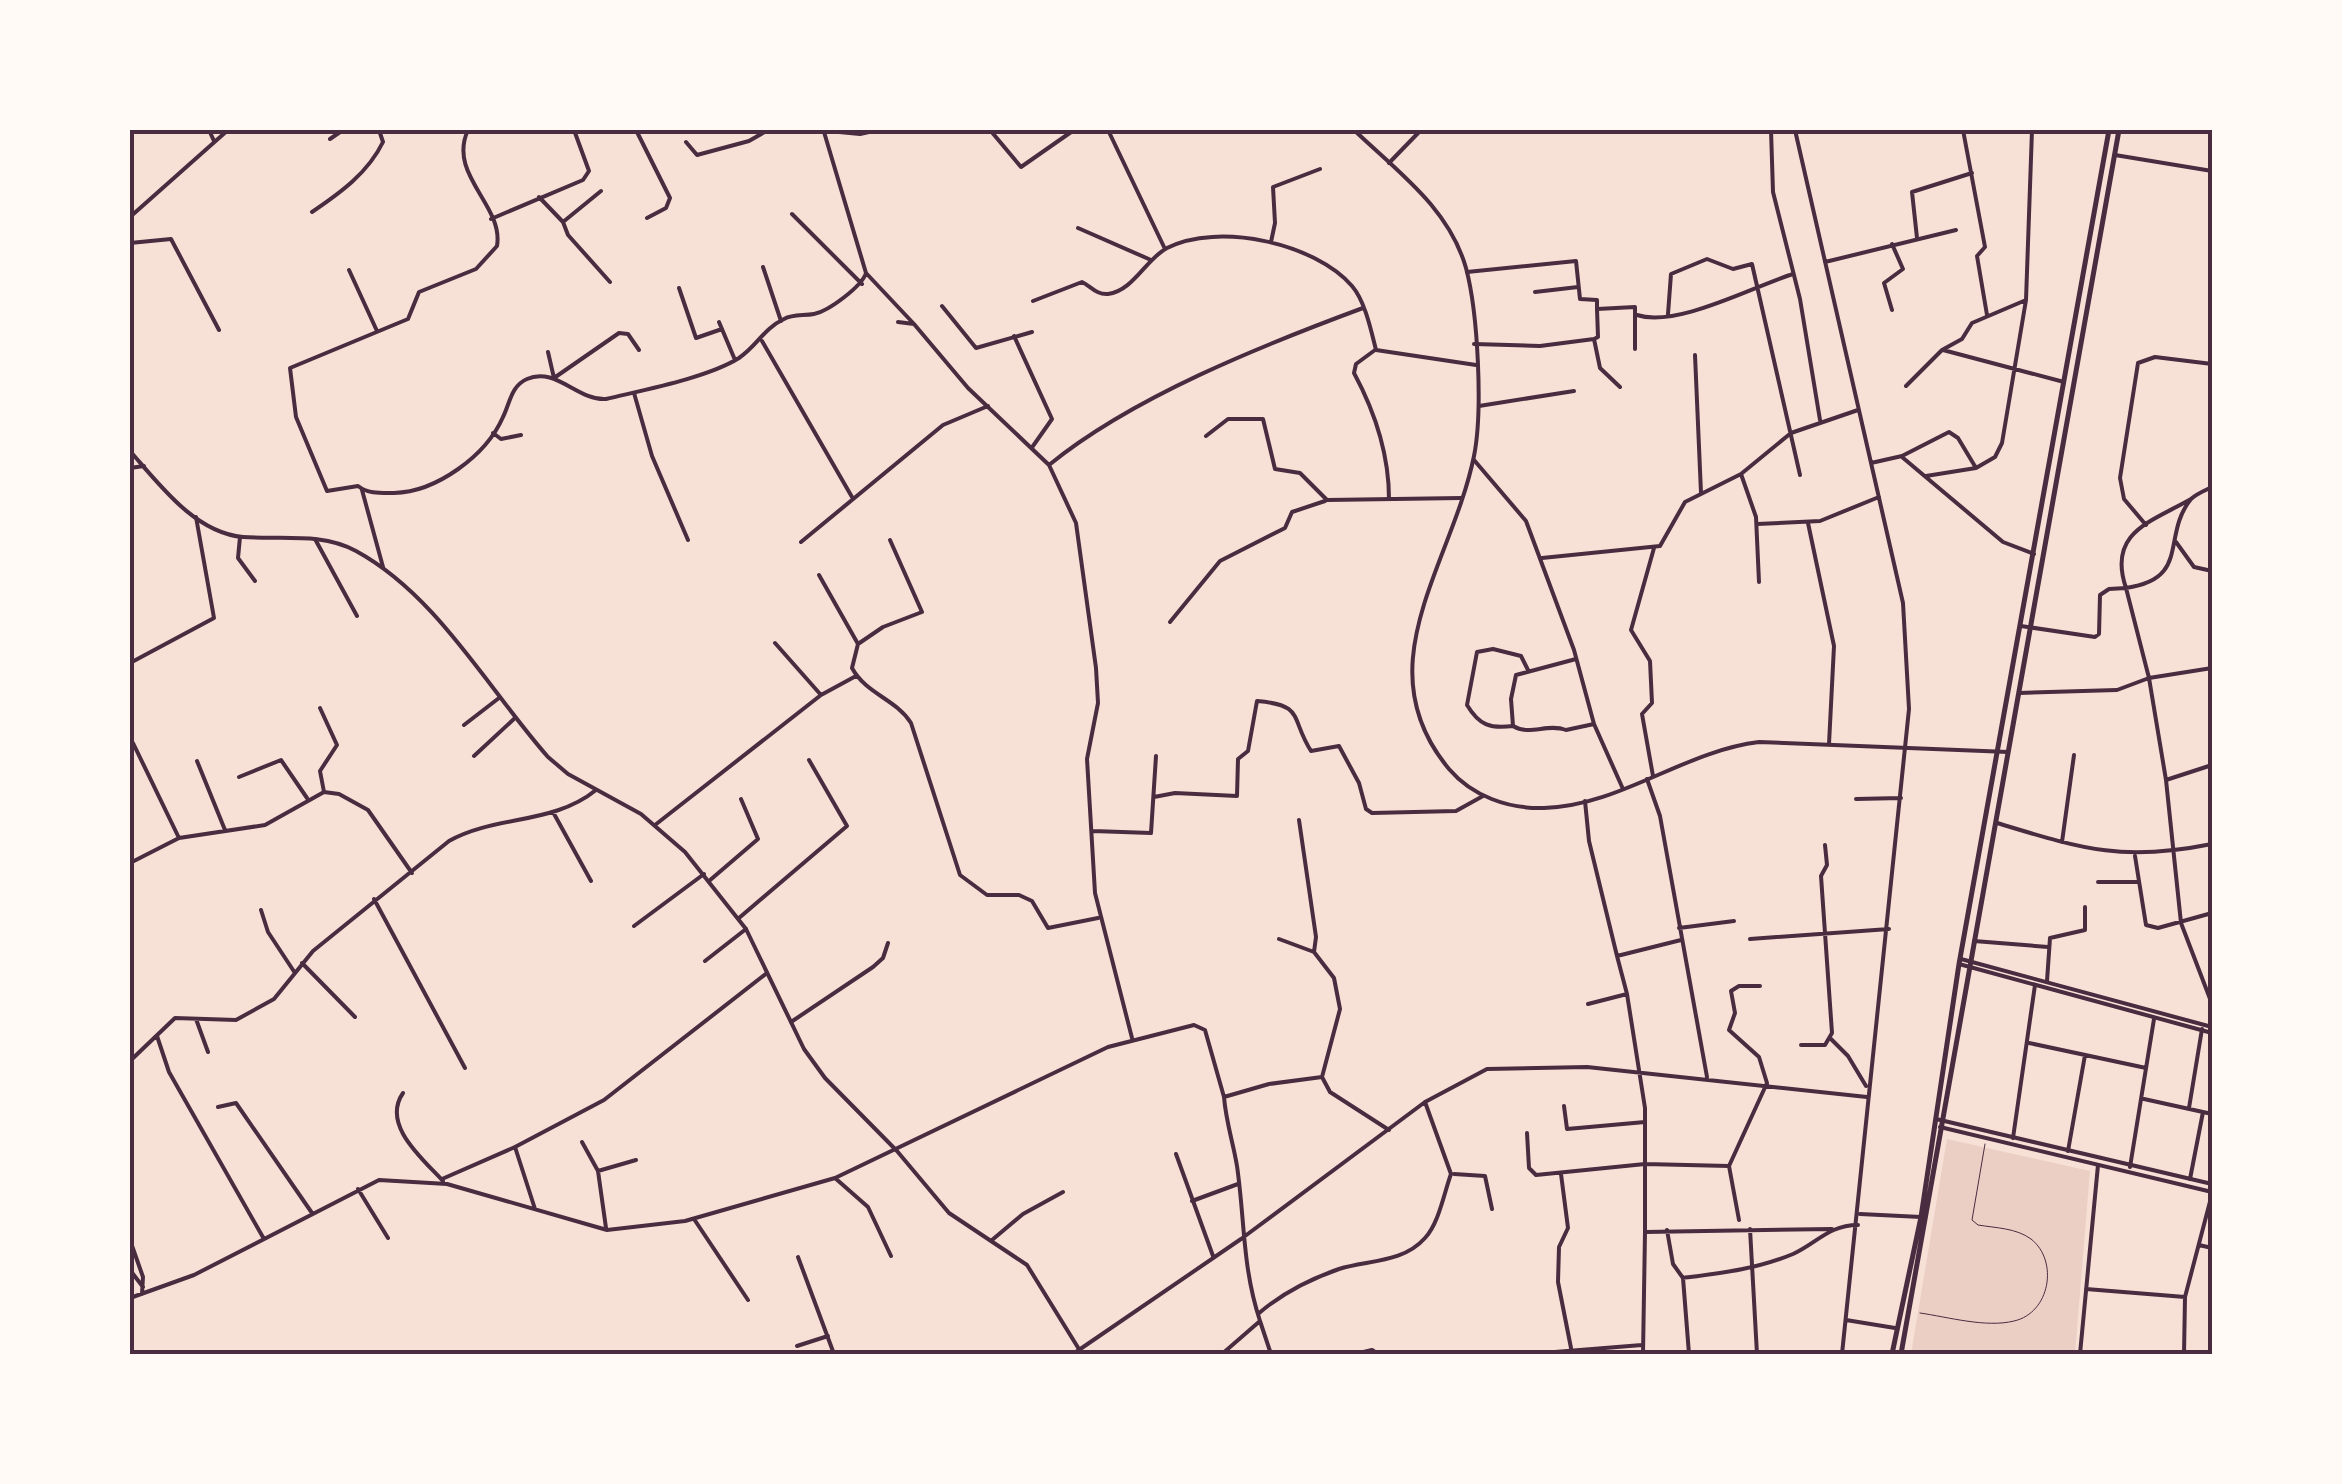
<svg xmlns="http://www.w3.org/2000/svg" width="2342" height="1484" font-family="'Exo 2',sans-serif">
<style>
.green{fill:#ebcfc5}
.lines{fill:none;stroke-linecap:round;stroke-linejoin:round}
.service{stroke:#4a2c40;stroke-width:1}
.minor{stroke:#4a2c40;stroke-width:4}
.tertiary{stroke:#4a2c40;stroke-width:4}
.primary{stroke:#4a2c40;stroke-width:5}
.neatline{fill:none;stroke:#4a2c40;stroke-width:4}
</style>
<rect width="100%" height="100%" fill="#f7e1d7"/>
<!-- green -->
<path class="green" d="M1947 1139 2090 1171 2075 1354H1911Z"/>
<g class="lines">
<!-- service -->
<path class="service" d="M1920 1313C1948 1317 1986 1328 2014 1321 2050 1313 2059 1261 2031 1239 2016 1228 1996 1228 1978 1225L1972 1220 1985 1144"/>
<!-- minor -->
<path class="minor" d="M209 130 214 141
M468 130C447 175 504 205 497 246L476 269 419 292 408 319 290 368 296 417 327 491 358 486C368 494 381 493 394 493 436 492 486 456 503 417 510 403 511 386 527 379 555 366 578 401 606 399 643 390 707 378 739 358 758 345 763 329 784 319 793 314 803 316 814 314 829 311 862 286 866 273L824 132
M636 130 670 198 666 208 647 218
M818 130 860 134 878 130
M990 130 1021 167 1074 130
M1108 130 1165 249
M1771 130 1773 192 1800 299 1820 420
M1795 130 1903 603 1909 709 1842 1354
M1963 130 1985 247 1977 256 1987 315
M330 139 343 130
M686 142 697 155 749 141 768 130
M2115 155 2212 171
M1389 163 1421 130
M539 197 563 222 601 191
M312 212C340 193 368 173 383 142L379 130
M792 214 862 284
M491 219 583 180 589 171 574 130
M563 222 568 235 610 282
M1078 228 1151 260
M1917 238 1912 192 1972 173
M1271 242 1275 223 1273 187 1320 169
M130 243 171 239 219 330
M1892 244 1903 269 1884 283 1892 310
M1825 262 1956 230
M763 267 781 321
M349 270 377 331
M1467 272 1576 261 1580 299 1597 300V309L1635 307V349
M866 273 914 324
M679 288 696 338 722 329
M1535 292 1578 287
M1033 301 1082 282C1091 286 1096 295 1108 294 1133 291 1146 259 1167 248 1218 222 1315 243 1352 286 1365 301 1371 330 1376 350L1476 365
M942 306 976 348 1032 332
M1668 314 1671 274 1707 259 1733 269 1752 264 1800 475
M1637 315C1677 328 1754 286 1793 274
M719 322 735 360
M898 322 914 324 968 388 1049 465 1076 523 1096 668 1098 703 1087 759 1095 893 1132 1038
M1014 336 1052 419 1033 446
M1594 339 1600 368 1620 387
M762 341 852 497
M1474 344 1540 346 1594 339 1598 337 1597 309
M1375 350 1356 364 1354 373C1375 412 1389 454 1389 499
M1943 350 2064 382
M548 352 554 378
M1695 355 1701 493
M554 378 619 333 628 334 639 350
M1906 386 1942 350 1962 339 1972 323 2026 300
M634 393 652 456 688 540
M1479 406 1574 391
M493 433 501 439 521 435
M1206 436 1228 419H1263L1275 469 1300 473 1327 500 1461 498
M1902 457 2003 542 2034 554
M1474 460 1526 521 1574 650 1594 724 1623 789
M1871 463 1902 456 1949 432 1958 438 1976 468 1995 457 2002 443 2026 300 2032 130
M1049 465C1132 397 1263 345 1363 308
M130 468 144 466
M1741 474 1756 517 1759 582
M1926 476 1976 468
M2212 487C2206 490 2196 494 2191 499 2161 536 2191 579 2126 588L2149 678 2166 780 2181 923 2212 1004
M362 490 383 567
M1808 523 1834 646 1829 744
M1757 524 1820 521 1879 497
M2146 525 2124 499 2120 478 2138 363 2155 357 2212 364
M240 537 238 558 255 581
M315 539 357 616
M890 540 922 612 883 627 858 644 852 668C866 694 896 699 911 723L960 875 987 895H1019L1032 901 1048 928 1098 918
M801 542 943 425 988 406
M2176 542 2194 567 2212 571
M1542 558 1660 546 1685 502 1741 474 1791 433 1858 410
M819 575 858 644
M1170 622 1220 561 1285 528 1292 512 1325 501
M2021 626 2095 637 2099 634 2100 595 2109 589 2126 588C2107 532 2151 522 2191 499
M775 643 821 695 856 676
M1576 659 1516 675 1511 699 1513 726C1529 736 1548 723 1566 730L1594 724
M130 663 214 618 196 517
M2019 693 2117 690 2149 678 2212 668
M320 708 337 745 320 771 324 792
M464 725 499 698
M1513 726C1490 729 1479 725 1467 705L1477 652 1493 649 1521 656 1528 670
M133 743 179 838
M474 756 515 718
M197 761 225 830
M1653 776 1642 714 1652 703 1650 661 1631 630 1654 548
M239 777 281 760 307 798
M1647 779 1660 816 1707 1077
M2166 780 2212 765
M1154 797 1175 793 1237 796 1238 759 1248 751 1257 701C1305 705 1290 718 1311 751L1339 746 1359 783 1366 809 1372 813 1456 811 1483 796
M1856 799 1901 798
M1585 801 1589 841 1617 956 1681 940
M553 812 591 881
M1299 820 1316 937 1314 952 1334 978 1340 1009 1322 1077
M1997 823C2083 849 2122 862 2212 844
M655 825 821 695
M1093 831 1151 833 1156 756
M2062 842 2074 755
M2135 856 2146 925 2158 928 2212 913
M130 863 179 838 265 825 324 792 339 794 368 810 412 873
M709 881 758 839 741 799
M2098 882H2138
M374 899 465 1068
M261 910 268 932 295 973
M739 918 847 826 809 760
M634 926 704 874
M1679 928 1734 921
M1279 939 1314 952
M1750 939 1889 929
M1974 941 2048 947
M705 961 746 929
M302 963 355 1017
M2047 981 2050 938 2085 930V907
M1627 994 1645 1108V1232L1832 1229
M1588 1004 1627 994 1617 956
M196 1019 208 1052
M791 1022 873 967 883 958 888 943
M157 1036 169 1072 264 1239
M1831 1039 1848 1056 1866 1086
M2029 1043 2146 1068
M1801 1045H1825L1832 1033 1821 876 1827 865 1825 845
M130 1061 175 1018 236 1020 274 999 313 951 449 841C495 815 553 825 596 790
M403 1093C381 1125 423 1159 443 1181
M1224 1097C1226 1122 1233 1142 1237 1166 1245 1221 1242 1266 1260 1321
M2144 1099 2212 1114
M1564 1106 1567 1129 1645 1122
M218 1107 236 1103 312 1213
M2189 1108 2202 1029
M1527 1133 1529 1168 1536 1175 1645 1164 1729 1166
M2013 1138 2035 985
M582 1142 598 1171 606 1228
M515 1147 535 1209
M2068 1151 2085 1055
M1176 1154 1213 1256
M2130 1167 2154 1019
M130 1170V1177
M598 1171 636 1160
M1454 1174 1485 1176 1492 1209
M1561 1174 1568 1228 1559 1247 1558 1282 1571 1348
M835 1178 868 1207 891 1256
M442 1179 515 1147 604 1100 767 973
M2190 1179 2203 1112
M358 1189 388 1238
M1192 1201 1238 1184
M1860 1214 1921 1217
M694 1219 748 1300
M1739 1220 1729 1166 1767 1083 1759 1057 1729 1030 1735 1013 1731 991 1739 986H1760
M1750 1229 1757 1354
M1667 1230 1673 1264 1683 1278 1689 1354
M130 1240 143 1277 142 1294
M992 1240 1023 1214 1063 1192
M2199 1245 2212 1248
M798 1257 834 1354
M130 1270 143 1287
M1683 1278C1722 1273 1757 1269 1793 1254 1817 1243 1829 1225 1858 1225
M2086 1289 2185 1297
M130 1298 194 1275 379 1180 447 1184 607 1230 685 1221 835 1178 1108 1047 1194 1025 1205 1030 1224 1097 1269 1084 1322 1077 1330 1092 1389 1130
M1258 1314C1281 1294 1310 1279 1339 1269 1368 1260 1403 1263 1425 1238 1439 1223 1444 1193 1451 1174L1425 1102
M1846 1320 1895 1328
M797 1346 828 1336
M1073 1354 1241 1239 1425 1102 1487 1069 1587 1067 1867 1097
M1222 1354 1260 1321 1271 1354
M1355 1354 1372 1350 1378 1354
M1530 1354 1642 1345
M1643 1354 1645 1232
M2080 1354 2098 1165
M2184 1354 2185 1297 2212 1194"/>
<!-- tertiary -->
<path class="tertiary" d="M1354 130C1398 172 1449 208 1466 268 1478 313 1483 411 1474 456 1452 565 1363 666 1449 769 1472 796 1508 809 1544 808 1620 806 1684 751 1759 742L2008 752
M130 217 228 130
M130 451C159 484 195 533 243 537 281 540 321 532 356 551 437 595 488 689 548 757L568 774 641 814 685 852 746 929 804 1049 825 1078 897 1151 949 1213 1027 1265 1082 1354
M1961 959 2212 1027
M1959 964 2212 1033
M1936 1119 2212 1184
M1940 1127 2212 1192"/>
<!-- primary -->
<path class="primary" d="M1892 1354 1921 1217 1959 964 2109 130
M1901 1354 2119 130"/>
</g>
<!-- border -->
<rect width="2342" height="1484" fill="none" stroke="#fffaf5" stroke-width="265"/>
<rect x="132" y="132" width="2078" height="1220" class="neatline"/>
</svg>
